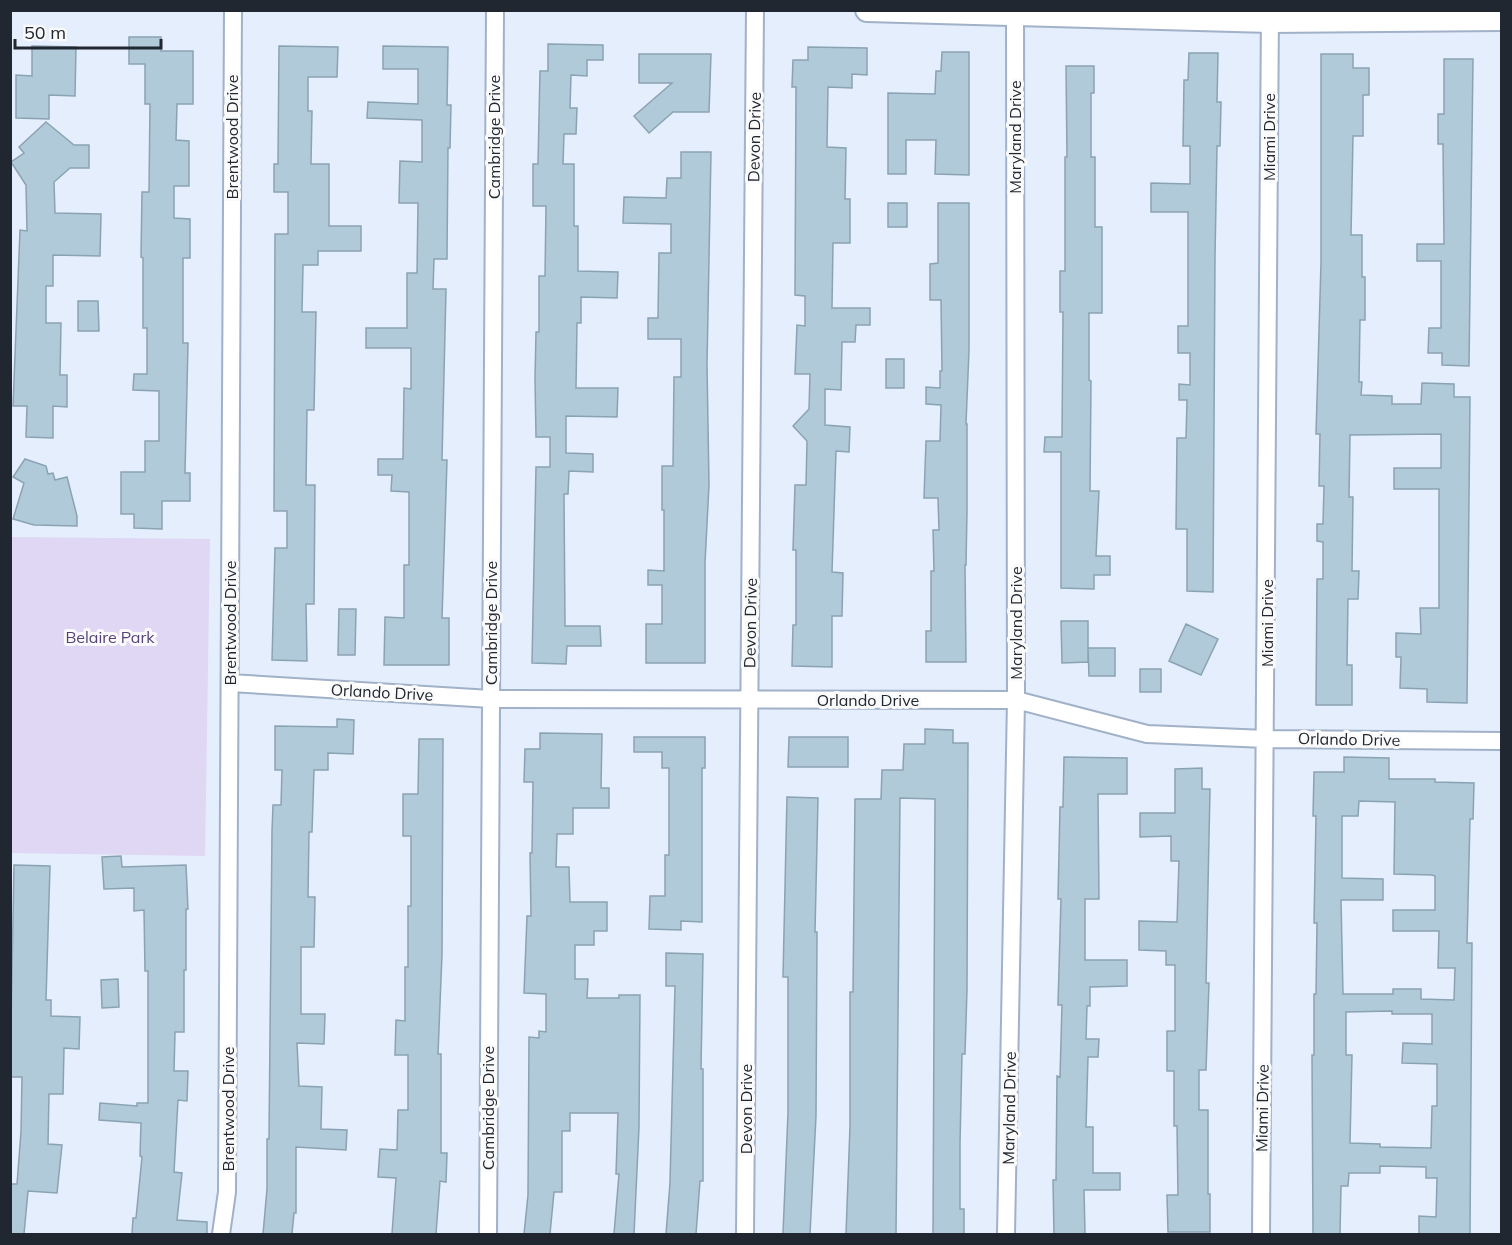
<svg xmlns="http://www.w3.org/2000/svg" width="1512" height="1245" font-family="Mulish,sans-serif">
<style>
.green{fill:#e0d7f4}
.building{fill:#b0cada;stroke:#8aa3b3;stroke-width:1.5;fill-rule:evenodd}
.lines{fill:none;stroke-linecap:round;stroke-linejoin:round}
.street-casing{stroke:#a1b1c7;stroke-width:20}
.secondary-casing{stroke:#a1b1c7;stroke-width:26}
.street{stroke:#fff;stroke-width:16}
.secondary{stroke:#fff;stroke-width:22}
.labels{text-anchor:middle;dominant-baseline:central;stroke-width:6;stroke-linejoin:round;paint-order:stroke}
.street-label{font-size:16px;fill:#212730;stroke:#fafafa}
.park-label{font-size:16px;fill:#554377;stroke:#fafafa}
</style>
<rect width="100%" height="100%" fill="#e4eefc"/>
<!-- green -->
<path class="green" d="M11 537 210 539 205 856 11 853Z"/>
<!-- building -->
<path class="building" d="M129 37H161V51H193V104H177L176 140 189 141V186H174V218L190 219V258H183V343H188L185 473H190V501H162V529L134 528V514H121V472H145V441H159V391L133 390 134 374H147V328H143V258L141 257 142 192H149L150 104H145V64H129Z
M548 44 603 45V60H587V76L571 75 570 108H577L576 134H564L563 164H574V226H578V271L618 272 617 298 581 297V323H577L576 388H618L617 417 566 416V453L593 454V472L569 471 568 494H564L565 626H600L601 646H567L566 664 532 663 536 467H550V437H536L535 379 536 332H539V276H545L546 206H533V164H538L540 71H548Z
M32 46 76 47 75 96 49 95V119L16 118V75L32 76Z
M279 46 338 47 337 77H308V111H312L311 164H329V226H361V251H318V265H303L302 312H316L314 410H307L306 485H315L314 604H306L307 661 272 660 275 548H287V511H274L275 234H288V192H274V164H278Z
M383 46 448 47 447 105H451L450 148H448L447 259H434L433 289H446L442 460H447L442 618H449V665H384L385 617 404 618V565H409V492L391 491 392 475H378V459H403L404 388 411 389V348H366V328H407V273H417L418 203H399L400 161 422 162V120L367 118 368 102 418 104V69H383Z
M808 47 867 48V75L852 74V88L828 87 827 147 846 148 845 199H850V243H833L832 308H870V325H856L855 342H842L841 390 825 389V425L850 427 849 452 836 451 832 572 843 573 842 616H832V667L792 666 793 625H796V550H793L795 485H806L807 441 793 426 809 409 810 374H795L797 325 805 326V296L795 295 796 87H792L793 60H808Z
M942 52H969V175L935 174 936 140H906V174H888V93L935 94 936 71H941Z
M1189 53H1218L1217 102H1221L1220 146H1217L1215 257 1213 592 1187 591V529H1176L1177 438H1186L1187 400H1179V384L1190 385V353H1178V326H1188V212H1151V183L1190 184V146H1183L1184 80H1188Z
M639 54H711L709 112H673L649 133 634 116 672 83H639Z
M1321 54H1353V68H1369V95H1363V136H1353L1351 235H1362V277H1365V320H1360L1359 382H1362L1361 395 1392 396V404H1421L1422 383 1454 384V397H1470L1467 703 1427 702V689L1400 688 1401 657H1396V633L1421 634 1420 608H1439V489H1394V468H1441V434L1350 435 1349 497H1353L1352 571H1359L1358 599H1348L1347 665H1352V705H1316L1317 579H1323V542L1317 541V524H1323L1324 486H1319L1320 434H1316L1321 263Z
M1444 59H1473L1469 366 1442 365V353H1428L1429 328H1441V261H1417V244H1444L1443 144H1438V114H1444Z
M1066 66H1094V93H1091V157H1095V227H1102V313H1089V380L1091 381 1090 491H1099L1096 556H1110V575H1094V589L1061 588V452H1044L1045 437H1062L1063 312H1060V271H1065V157H1067Z
M46 122 74 145H89V168H70L54 182 55 213 101 214 100 256 53 255V286H46V323H61L60 375H67V407L53 406V438L26 437 27 406H13L20 230 27 231 26 185 11 162 24 153 19 147Z
M681 152H711L707 364 709 485 705 563V663H646V624H662V585H648V570L664 571V510H662V466H673L674 377H681V339H648V318H658L659 253H671V224L623 223 624 197 666 198 667 178H681Z
M888 203H907V227H888Z
M938 203H969V350L966 424H967V511L966 565H965L966 662H926V631H931V571H934L933 530H939L938 498H924L926 441H940L941 405 926 404V387L940 388V371H942L941 300H930V264L938 263Z
M78 301H98L99 331H78Z
M886 359H904V388H886Z
M25 459 46 466 48 474 53 473 55 480 67 477 77 516V526L34 525 13 519 24 483 13 477Z
M339 609H356L355 655H338Z
M1061 621H1088V662L1062 663Z
M1186 624 1218 639 1201 675 1169 661Z
M1088 648H1115V676H1089Z
M1140 669H1161V692H1140Z
M337 719 354 720 353 754 328 753V770H314L312 832H309L308 897H315L314 947H301V1014H325L324 1044 297 1043 299 1086 322 1087 321 1129 347 1130 346 1150 296 1147V1213H294L292 1234H263L267 1189V1139H269L272 831 273 805H281L282 770H275V726L337 727Z
M925 729 953 730V743H968L967 989 965 1054H962L960 1143V1209H964V1234H933L935 799 900 798 896 1234H846L850 1126V992H853L855 799H881L882 770H903L904 744H925Z
M540 733 602 734 601 788H609V808H573V834H557L556 867H569L570 902H607V931H594V945H575V979H588L587 998H619V995H640L639 1127 634 1234H614L619 1174H616L618 1113H570V1131H562V1192H554L550 1234H524L528 1195 529 1037 539 1038V1031L546 1032V994L524 993 527 916H531L530 853H532L533 782H524L525 749H540Z
M634 737H705V768H702V922L681 921V930L649 929 650 896H665V855H669V768H662V752H634Z
M789 737H848V767H788Z
M419 739H443L442 954 438 1054H441V1153H447L446 1182 440 1181 436 1234H392L396 1178 378 1177 380 1149 397 1150 398 1110H408V1055H395L396 1020 405 1021V967H408V906H411V836H403V794H418Z
M1064 757 1127 758V794H1098L1099 899H1085V960H1127V986L1090 987V1006H1087L1086 1039H1099L1098 1057H1088L1086 1127H1093V1173H1120V1190H1084L1085 1234H1054L1053 1180H1056L1057 1076 1060 1077 1062 1005H1058L1061 899H1058L1060 807H1063Z
M1344 757 1389 758V779H1435V782L1474 783 1473 819H1470L1467 943H1472L1470 1234H1419V1216L1436 1217 1437 1178H1426V1167L1380 1166V1173H1349L1348 1186H1341L1340 1234H1313L1312 1055H1314V994H1316L1317 923H1314L1316 816H1313L1314 772H1344ZM1359 801 1395 802 1394 874 1432 875 1435 876V910H1393V931H1439L1438 968H1455L1454 1000 1421 999V989H1393V994H1343L1341 900H1383V879L1342 878V816H1358ZM1392 1011V1014H1432V1044L1403 1043 1402 1063 1437 1064V1106H1432L1431 1148 1380 1147V1144L1350 1143 1352 1055H1346V1012Z
M1202 768V789H1210L1206 983H1209L1206 1070H1199V1110H1208V1194H1210V1232H1168L1167 1195H1178L1177 1126H1174V1071H1167V1031H1175V965H1166V951L1139 950V921L1177 922 1179 861H1171V836L1140 837V813H1175V769Z
M787 797 818 798 815 932H817L816 1116 810 1234H783L788 1113V977H783Z
M121 856 122 867 186 865 188 909H186V970H184V1032H175L174 1071H188L187 1101 178 1100 174 1172 182 1173 177 1220 207 1222V1234H132L133 1218H136L142 1157 140 1156 141 1123 99 1120 100 1103 137 1106V1103H148V971H145L144 910 134 911V888L104 889 102 857Z
M14 865 50 866 46 1000H51V1016L80 1017 79 1049 64 1048 63 1094H49L48 1144 62 1145 57 1193 28 1191 24 1234H10V1184H17L21 1132 22 1077H10Z
M666 953 703 954 701 1069H703V1181H700L696 1234H666L670 1183 675 986H666Z
M118 979 119 1007 102 1008 101 980Z"/>
<g class="lines">
<defs>
<path id="street" d="M230 683 491 699 1016 700 1147 734 1266 739 1502 741
M221 1234 227 1192 233 10
M488 1234 495 10
M745 1234 755 10
M1006 1234 1016 700 1015 10
M1261 1234 1270 11"/>
<path id="secondary" d="M867 10 1270 21 1502 19"/>
</defs>
<!-- street casing -->
<use href="#street" class="street-casing"/>
<!-- secondary casing -->
<use href="#secondary" class="secondary-casing"/>
<!-- street -->
<use href="#street" class="street"/>
<!-- secondary -->
<use href="#secondary" class="secondary"/>
</g>
<g class="labels">
<!-- street labels -->
<g class="street-label">
<text transform="translate(232 137) rotate(-90)">Brentwood Drive</text>
<text transform="translate(494 137) rotate(-90)">Cambridge Drive</text>
<text transform="translate(754 137) rotate(-89)">Devon Drive</text>
<text transform="translate(1015 137) rotate(-90)">Maryland Drive</text>
<text transform="translate(1269 137) rotate(-90)">Miami Drive</text>
<text transform="translate(230 623) rotate(-90)">Brentwood Drive</text>
<text transform="translate(491 623) rotate(-90)">Cambridge Drive</text>
<text transform="translate(750 623) rotate(-89)">Devon Drive</text>
<text transform="translate(1016 623) rotate(-90)">Maryland Drive</text>
<text transform="translate(1267 623) rotate(-90)">Miami Drive</text>
<text transform="translate(382 692) rotate(3)">Orlando Drive</text>
<text x="868" y="700">Orlando Drive</text>
<text transform="translate(1349 739) rotate(1)">Orlando Drive</text>
<text transform="translate(488 1108) rotate(-90)">Cambridge Drive</text>
<text transform="translate(1009 1108) rotate(-89)">Maryland Drive</text>
<text transform="translate(1262 1108) rotate(-89)">Miami Drive</text>
<text transform="translate(228 1109) rotate(-90)">Brentwood Drive</text>
<text transform="translate(746 1109) rotate(-90)">Devon Drive</text>
</g>
<!-- park labels -->
<g class="park-label">
<text x="110" y="637">Belaire Park</text>
</g>
</g>
<!-- border -->
<rect width="1512" height="1245" fill="none" stroke="#212730" stroke-width="24"/>
<!-- scale -->
<path d="M15 39v9h146v-9" fill="none" stroke="#212730" stroke-width="3"/>
<text x="24" y="39" font-size="18" fill="#212730" stroke="#fafafa" stroke-width="4.5" paint-order="stroke">50 m</text>
</svg>
